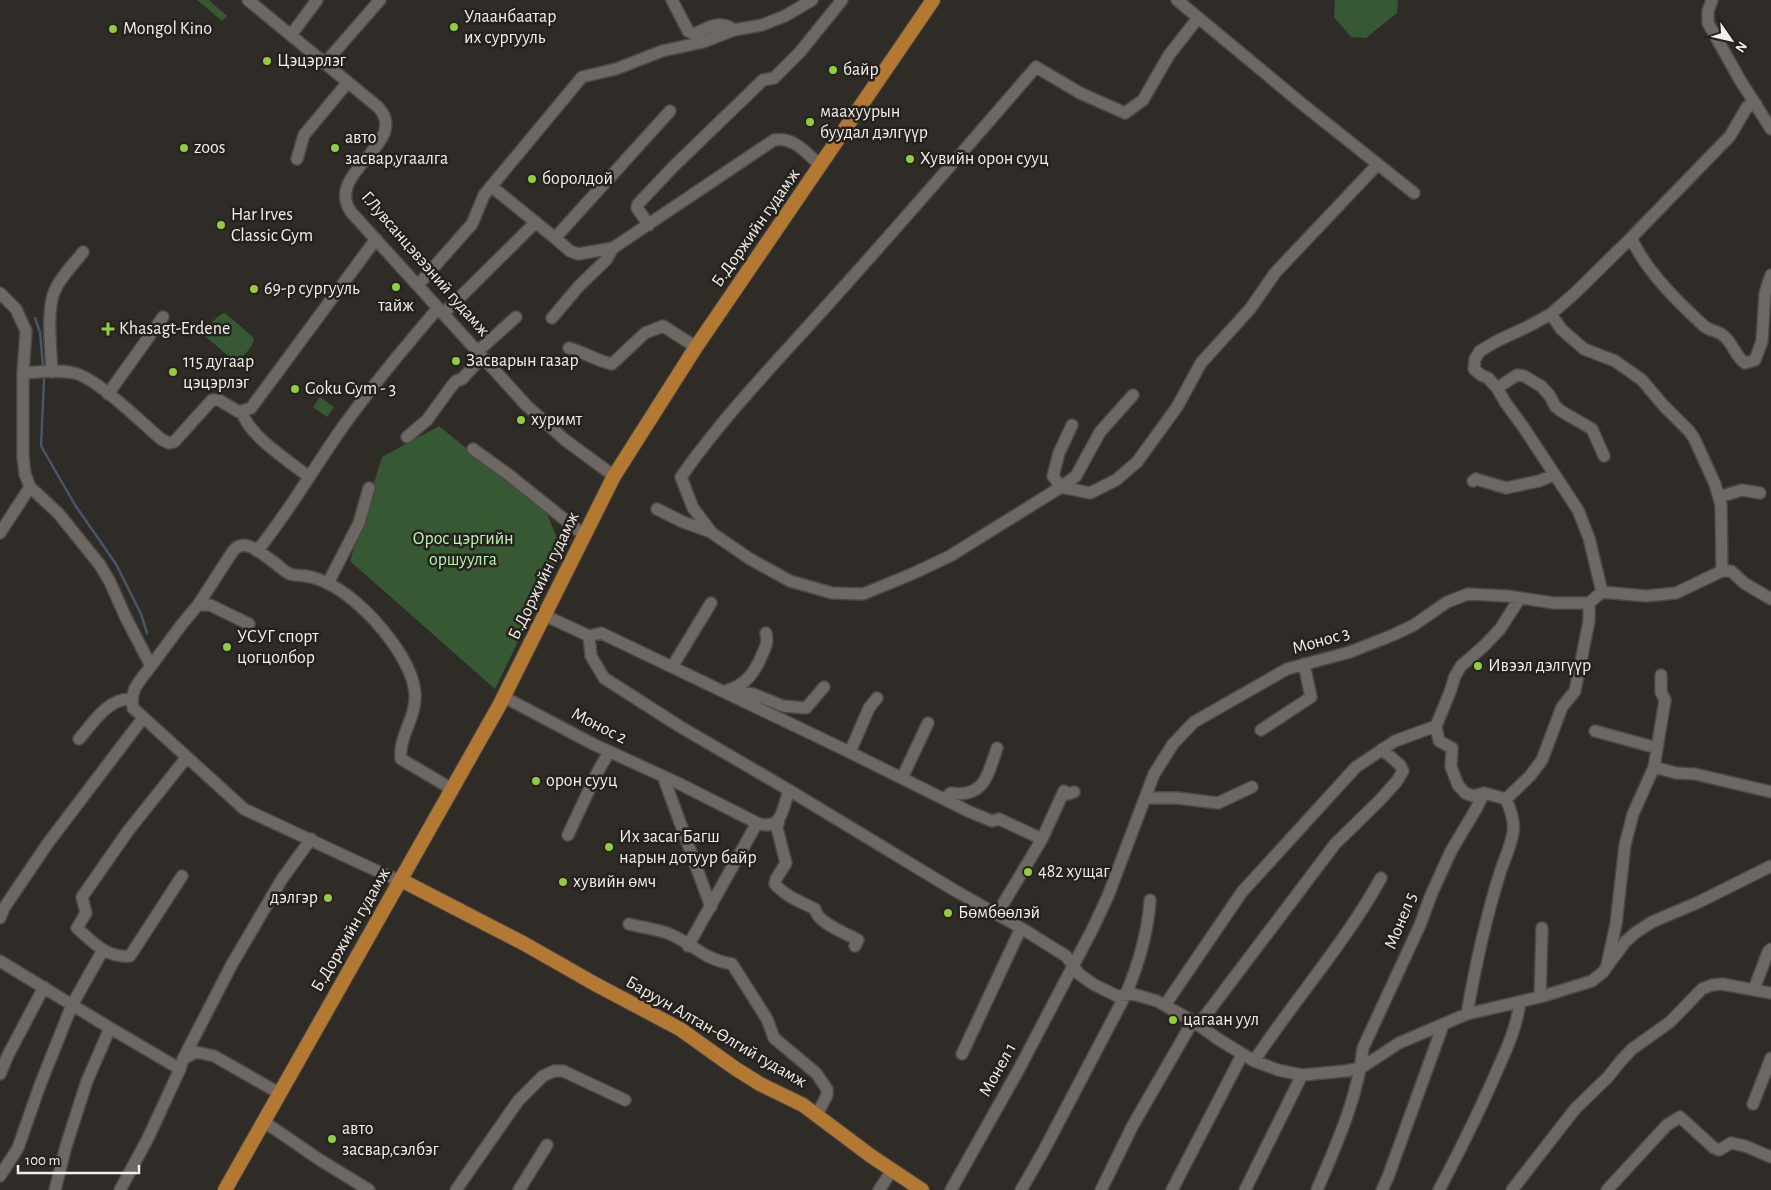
<svg xmlns="http://www.w3.org/2000/svg" width="1771" height="1190" font-family="'Alegreya Sans',sans-serif">
<style>
.green{fill:#365832}
.lines{fill:none;stroke-linecap:round;stroke-linejoin:round}
.stream{stroke:#495568;stroke-width:2.5}
.minor-casing{stroke:#4c4945;stroke-width:14}
.major-casing{stroke:#4c4945;stroke-width:16}
.minor{stroke:#6d6863;stroke-width:11}
.major{stroke:#b37933;stroke-width:14}
.poi-dot{fill:#90cd41;stroke:#25221d;stroke-width:2}
.labels{text-anchor:middle;dominant-baseline:central;stroke-width:5;stroke-linejoin:round;paint-order:stroke}
.poi-label{font-size:18px;fill:#f2efec;stroke:#25221d;text-anchor:start}
.street-label{font-size:18px;fill:#f2efec;stroke:#25221d}
.park-label{font-size:18px;fill:#b6f6af;stroke:#25221d}
</style>
<rect width="100%" height="100%" fill="#2f2b27"/>
<!-- green -->
<path class="green" d="M197 0H209L227 16 222 21Z
M1335 0H1398L1397 13 1366 38 1351 37 1334 17Z
M225 313 254 338C253 347 243 358 234 361L205 336C206 328 217 315 225 313Z
M320 397 334 407 327 417 313 407Z
M439 426 483 462 545 508 562 551 495 689 350 561 382 457Z"/>
<g class="lines">
<!-- stream -->
<path class="stream" d="M35 318 40 332 43 366
M44 379 41 446 75 505 116 564 141 614 147 633"/>
<defs>
<path id="minor" d="M248 0 378 107C412 143 323 172 351 212L527 406 565 440 614 476
M672 0 688 31 694 34C708 28 720 19 734 30
M1177 0 1301 103 1414 193
M1712 0 1708 11V23L1740 80 1771 129
M291 35 317 0
M325 63 380 0
M297 159 304 135 348 82
M491 186 555 238 670 111
M649 225 637 208 638 204 674 166 763 80 774 78 800 52 842 0
M555 238 570 251 578 254 613 248 774 140C794 136 807 154 821 166
M1631 238C1647 272 1677 301 1704 326 1710 331 1719 331 1724 336 1734 345 1735 356 1745 363L1755 360 1762 341 1765 293 1771 275
M418 285 472 224 484 195 582 77 616 69 662 51 703 42 734 30 762 25 785 16 812 0
M0 293 16 309 26 331 23 373V457L25 474 30 487 0 533
M443 314 536 222
M1551 314 1561 329 1584 349 1615 361 1642 380 1664 406 1689 431 1694 438 1715 484 1721 505 1722 571
M552 318 579 286 606 260 613 248
M569 348C584 352 597 361 612 364L645 333 663 326 696 347
M477 352 516 317
M52 372C51 350 46 309 55 290 61 276 74 264 83 252
M23 373C40 372 58 369 74 373 97 378 142 423 161 439L169 443 174 442 212 400H219L239 412 251 408 376 239
M1497 388 1517 375 1524 376 1541 386 1550 396 1555 406 1561 411 1592 429 1604 456
M108 394 163 317
M242 412C249 436 289 461 309 477
M1072 425 1059 453 1053 476 1061 487 950 556 912 574 863 594 832 593 790 581 750 559 712 533 693 508 681 477C725 414 780 358 831 301 900 224 968 146 1036 67L1080 93 1125 113 1143 100 1169 55 1198 18
M407 437 427 420 451 387 456 381 462 379 482 357
M473 449 509 475 584 535
M1473 481 1476 479 1506 488 1539 481 1554 475
M30 487 58 513 100 565 110 582 126 618 151 666C141 680 129 689 133 708L244 809 390 877 401 880
M1061 487 1090 493 1116 480 1137 462 1177 407 1201 363 1250 309 1275 273 1378 164
M1061 487 1076 476 1100 432 1133 395
M1719 497 1742 490 1760 493
M657 509 683 522 711 532
M257 551C289 512 313 469 342 428 372 386 405 347 438 308
M328 583 359 523 369 488
M1602 592 1589 538 1578 510 1524 428 1505 402 1497 388 1488 378 1481 375 1474 369 1475 359 1480 351 1497 341 1529 326 1551 314 1575 293 1631 238 1730 136 1747 107 1756 104
M198 605 233 551C245 536 263 555 275 563 280 567 285 572 290 574 295 576 301 575 306 576 313 577 321 580 327 583 361 598 412 656 415 693 417 717 398 737 401 759L452 789
M546 616 589 636 591 656 604 678 679 726 792 792 954 890 1021 928 1066 956 1079 974 1093 984 1117 996 1133 994 1157 1001 1193 1021 1218 1039 1254 1061 1278 1070 1302 1075 1345 1071 1361 1068 1399 1043 1467 1014 1540 997 1592 981 1603 972 1625 942 1635 933 1652 922 1699 902 1771 866
M589 636 601 633 837 746 970 812 992 821 999 819 1042 839
M151 666 182 624 198 605H210L249 624
M672 667 711 603
M732 689 744 693 753 694 783 706 806 708 824 687
M728 690C746 685 755 672 762 655 766 646 768 643 766 633
M504 697 593 744 680 784 757 823 688 946
M1436 726 1450 692 1455 676 1461 666 1485 645 1500 629 1520 598
M1261 730 1311 697 1304 664
M1595 731 1657 748
M79 739C93 723 108 698 131 699
M850 752 869 708 877 698
M1654 767 1676 773 1695 774 1771 792
M663 776 711 907
M902 778 928 723
M1145 798H1177L1218 803 1252 787
M945 799 951 793C985 798 988 774 997 748
M779 819 777 828 786 863 776 879 775 884C785 896 801 902 815 909 817 923 846 933 858 940L855 946
M757 823C782 832 783 808 789 790
M568 835 597 773 609 752
M182 876 130 956C106 958 94 943 77 928L86 913 82 897 128 831 187 757
M997 914 1042 839 1064 791 1068 794 1074 792
M0 918 4 908 48 843 143 718
M629 924C643 928 659 929 672 935 696 946 703 959 732 964L767 1019 774 1038 816 1073 827 1089V1095L817 1115
M0 961 110 1028 180 1069 183 1059 196 1052 214 1056 279 1093
M1607 965 1616 924 1625 845 1633 814 1654 767 1665 700 1661 692V675
M1754 989 1768 952 1771 949
M1540 997 1542 928
M1165 1005 1242 892 1356 767 1395 741 1436 726 1439 741 1452 748 1451 767 1458 785 1465 793 1473 796 1484 793 1506 799 1530 776 1542 760 1562 707 1575 691 1589 621V603
M1467 1014C1475 968 1485 921 1499 876 1503 862 1511 847 1513 832 1515 821 1510 809 1506 799
M1199 1024 1335 844 1380 800 1397 781 1403 771 1400 765 1382 749
M962 1054 1021 928
M183 1059 232 964 282 879 311 839
M1254 1061C1295 999 1345 943 1381 878
M0 1074 8 1055 44 987
M1753 1104 1771 1058
M263 1121 320 1160 369 1190
M0 1176 18 1148 40 1085 72 1005 103 950
M55 1190 66 1146 87 1081 110 1028
M120 1190 148 1138 180 1069
M456 1190 518 1101 543 1076 554 1071H563L625 1100
M519 1190 547 1145
M879 1190 892 1170
M951 1190 1019 1069 1093 928 1108 896 1154 774 1173 744 1194 722 1287 669 1350 652 1393 635 1414 625 1447 602 1468 594 1507 596 1554 603H1589L1602 592 1646 596 1676 593 1722 571H1731L1744 583 1771 599
M1021 1190 1043 1152 1126 994C1139 963 1148 933 1150 900
M1101 1190 1133 1125 1193 1021
M1172 1190 1242 1055
M1245 1190 1302 1075
M1317 1190C1336 1145 1358 1098 1363 1048L1420 925 1431 895 1451 851 1476 809 1484 793
M1382 1190 1388 1177 1443 1025
M1439 1190C1458 1154 1476 1118 1492 1082 1504 1054 1516 1032 1520 1002
M1512 1190 1575 1109 1608 1077 1620 1062 1632 1049 1670 1022 1702 989 1712 985 1722 984 1771 993
M1607 1190 1667 1125 1680 1117 1714 1148 1719 1150 1731 1143 1745 1146 1771 1157"/>
<path id="major" d="M401 880 523 943 595 984 680 1029 736 1069 760 1084 803 1105 871 1156 922 1190
M225 1190 499 706 614 476 696 347 933 0"/>
</defs>
<!-- minor casing -->
<use href="#minor" class="minor-casing"/>
<!-- major casing -->
<use href="#major" class="major-casing"/>
<!-- minor -->
<use href="#minor" class="minor"/>
<!-- major -->
<use href="#major" class="major"/>
</g>
<!-- markers -->
<g class="poi-dot">
<circle cx="454" cy="27" r="5"/>
<circle cx="113" cy="29" r="5"/>
<circle cx="267" cy="61" r="5"/>
<circle cx="833" cy="70" r="5"/>
<circle cx="810" cy="122" r="5"/>
<circle cx="184" cy="148" r="5"/>
<circle cx="335" cy="148" r="5"/>
<circle cx="910" cy="159" r="5"/>
<circle cx="532" cy="179" r="5"/>
<circle cx="221" cy="225" r="5"/>
<circle cx="396" cy="287" r="5"/>
<circle cx="254" cy="289" r="5"/>
<path d="M105.5 321.5h5v5h5v5h-5v5h-5v-5h-5v-5h5z"/>
<circle cx="456" cy="361" r="5"/>
<circle cx="173" cy="372" r="5"/>
<circle cx="295" cy="389" r="5"/>
<circle cx="521" cy="420" r="5"/>
<circle cx="227" cy="647" r="5"/>
<circle cx="1478" cy="666" r="5"/>
<circle cx="536" cy="781" r="5"/>
<circle cx="609" cy="847" r="5"/>
<circle cx="1028" cy="872" r="5"/>
<circle cx="563" cy="882" r="5"/>
<circle cx="328" cy="898" r="5"/>
<circle cx="948" cy="913" r="5"/>
<circle cx="1173" cy="1020" r="5"/>
<circle cx="332" cy="1139" r="5"/>
</g>
<g class="labels">
<!-- poi labels -->
<g class="poi-label">
<text x="464" y="17">Улаанбаатар<tspan x="464" dy="21">их сургууль</tspan></text>
<text x="123" y="29">Mongol Kino</text>
<text x="277" y="61">Цэцэрлэг</text>
<text x="843" y="70">байр</text>
<text x="820" y="112">маахуурын<tspan x="820" dy="21">буудал дэлгүүр</tspan></text>
<text x="345" y="138">авто<tspan x="345" dy="21">засвар,угаалга</tspan></text>
<text x="194" y="148">zoos</text>
<text x="920" y="159">Хувийн орон сууц</text>
<text x="542" y="179">боролдой</text>
<text x="231" y="215">Har Irves<tspan x="231" dy="21">Classic Gym</tspan></text>
<text x="264" y="289">69-р сургууль</text>
<text x="396" y="306" text-anchor="middle">тайж</text>
<text x="119" y="329">Khasagt-Erdene</text>
<text x="466" y="361">Засварын газар</text>
<text x="183" y="362">115 дугаар<tspan x="183" dy="21">цэцэрлэг</tspan></text>
<text x="305" y="389">Goku Gym - 3</text>
<text x="531" y="420">хуримт</text>
<text x="237" y="637">УСУГ спорт<tspan x="237" dy="21">цогцолбор</tspan></text>
<text x="1488" y="666">Ивээл дэлгүүр</text>
<text x="546" y="781">орон сууц</text>
<text x="619" y="837">Их засаг Багш<tspan x="619" dy="21">нарын дотуур байр</tspan></text>
<text x="1038" y="872">482 хущаг</text>
<text x="573" y="882">хувийн өмч</text>
<text x="318" y="898" text-anchor="end">дэлгэр</text>
<text x="958" y="913">Бөмбөөлэй</text>
<text x="1183" y="1020">цагаан уул</text>
<text x="342" y="1129">авто<tspan x="342" dy="21">засвар,сэлбэг</tspan></text>
</g>
<!-- street labels -->
<g class="street-label">
<text transform="translate(756 228) rotate(-55)">Б.Доржийн гудамж</text>
<text transform="translate(425 264) rotate(49)">Г.Лувсанцэвээний гудамж</text>
<text transform="translate(544 576) rotate(-64)">Б.Доржийн гудамж</text>
<text transform="translate(1321 641) rotate(-16)">Монос 3</text>
<text transform="translate(599 726) rotate(27)">Монос 2</text>
<text transform="translate(1401 921) rotate(-68)">Монел 5</text>
<text transform="translate(351 930) rotate(-60)">Б.Доржийн гудамж</text>
<text transform="translate(716 1032) rotate(30)">Баруун Алтан-Өлгий гудамж</text>
<text transform="translate(998 1070) rotate(-61)">Монел 1</text>
</g>
<!-- park labels -->
<g class="park-label">
<text x="463" y="539">Орос цэргийн<tspan x="463" dy="21">оршуулга</tspan></text>
</g>
</g>
<!-- north arrow -->
<g transform="translate(1731 40) rotate(124)" stroke="#25221d" stroke-width="4" paint-order="stroke">
<path d="M0-4L9 19L0 12L-9 19Z" fill="#f2efec"/>
<text y="-8" font-size="14" font-weight="bold" text-anchor="middle" fill="#f2efec">N</text>
</g>
<!-- scale -->
<path d="M18 1165v8h121v-8" fill="none" stroke="#f2efec" stroke-width="2.5"/>
<text x="25" y="1165" font-size="15" fill="#f2efec" stroke="#25221d" stroke-width="4" paint-order="stroke">100 m</text>
</svg>
